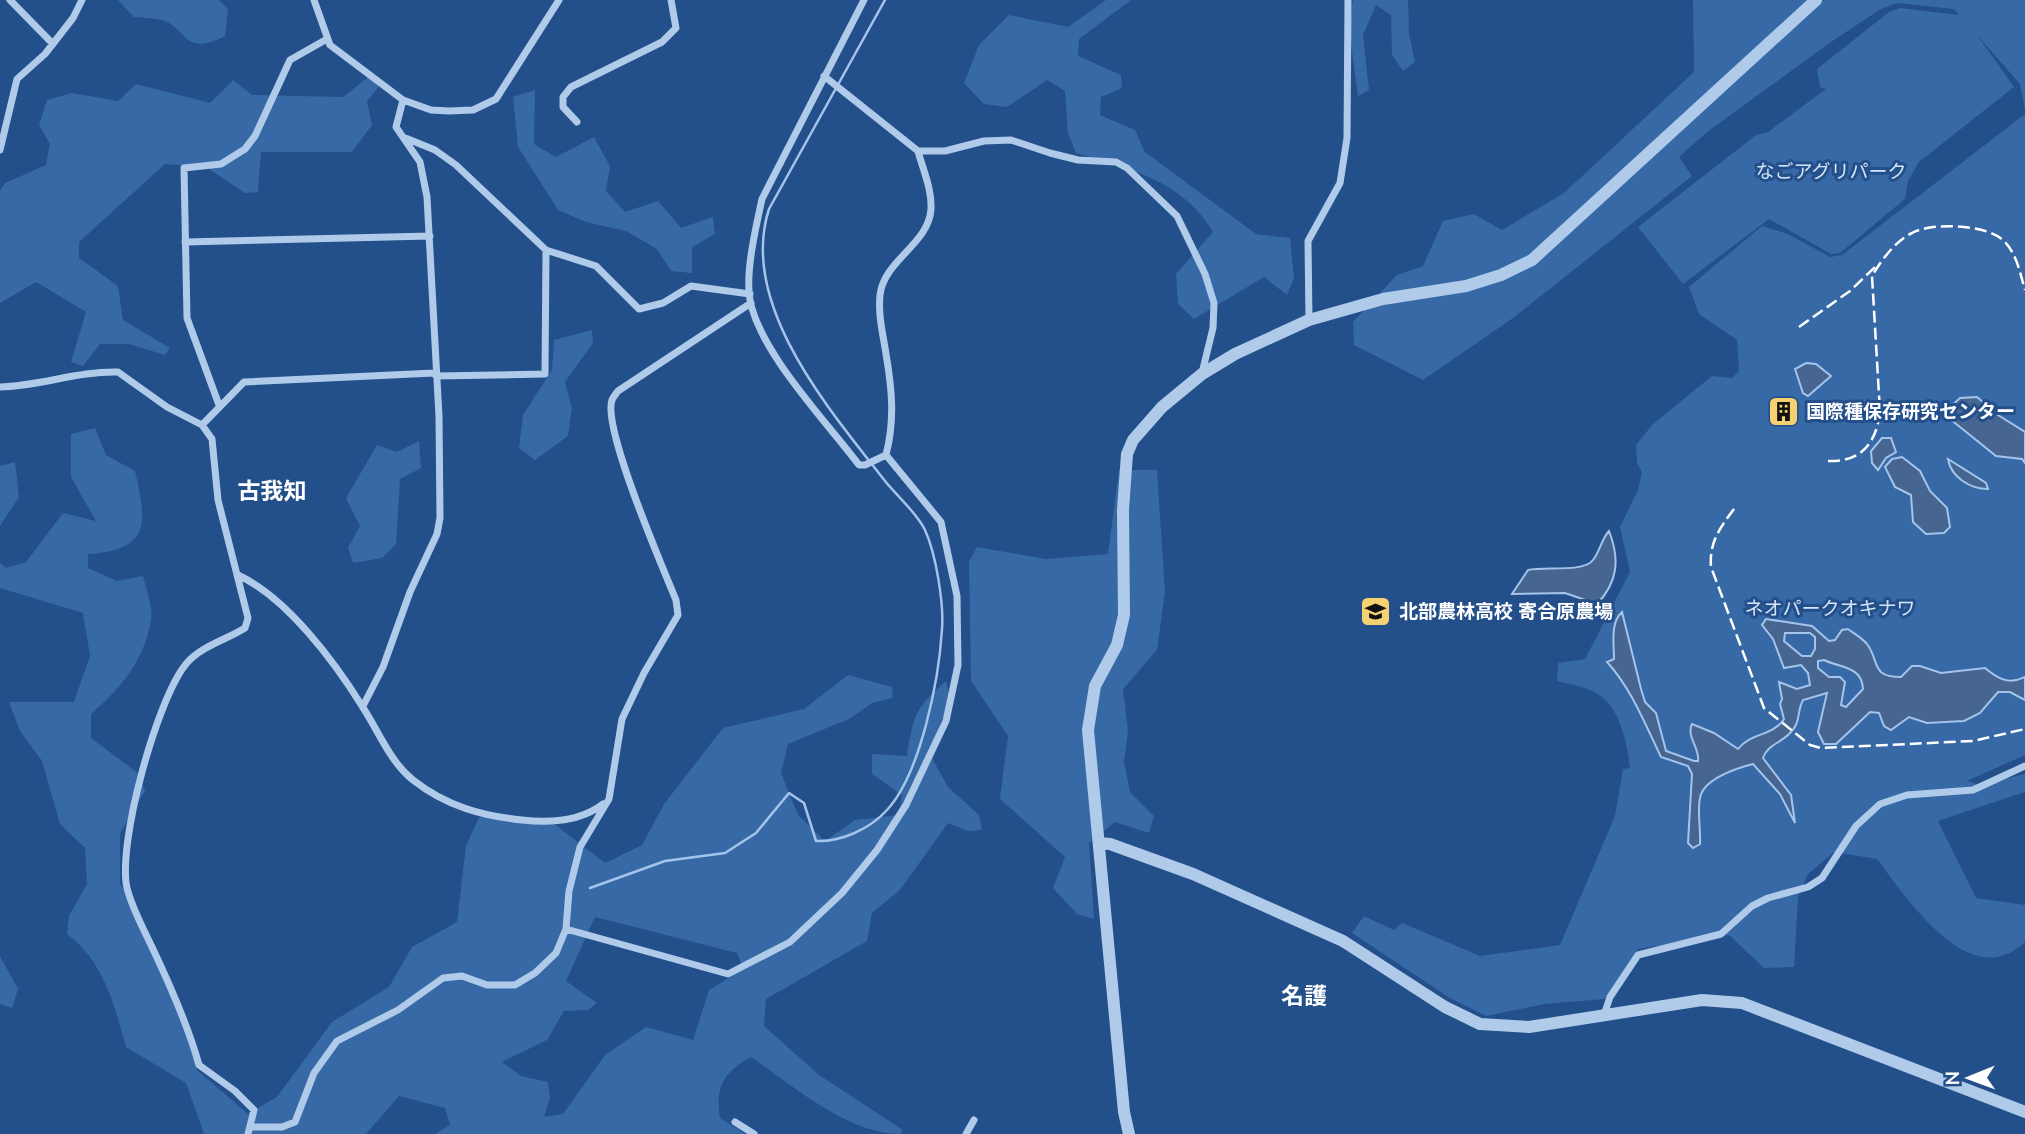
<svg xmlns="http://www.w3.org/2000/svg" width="2025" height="1134" font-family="Mulish,'Noto Sans JP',sans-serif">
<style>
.green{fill:#3769a7;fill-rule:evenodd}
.water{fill:#466590;stroke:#a4c4eb;stroke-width:2;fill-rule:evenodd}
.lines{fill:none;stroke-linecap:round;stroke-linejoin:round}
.stream{stroke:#a4c4eb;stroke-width:2.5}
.minor{stroke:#b0caea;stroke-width:7}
.tertiary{stroke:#b0caea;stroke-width:12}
.rail{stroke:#fff;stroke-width:2.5;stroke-dasharray:12 5;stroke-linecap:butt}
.labels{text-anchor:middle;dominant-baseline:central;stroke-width:6;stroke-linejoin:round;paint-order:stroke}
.park-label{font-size:19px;fill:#d4e4f8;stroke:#234f8a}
.poi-label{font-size:19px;font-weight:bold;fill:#fff;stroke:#234f8a;text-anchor:start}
.quarter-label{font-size:23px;font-weight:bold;fill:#fff;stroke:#234f8a}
</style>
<rect width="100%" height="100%" fill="#234f8a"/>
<!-- green -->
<path class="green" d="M118 0H219L228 9 225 36C183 58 187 27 162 20 153 18 143 18 134 17Z
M1106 0H1131L1079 39 1078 56 1121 75 1122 88 1101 97 1100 115 1135 130 1145 152 1256 234 1290 238 1294 278 1287 295 1264 277 1194 319 1178 304 1176 274 1213 232C1183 181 1129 168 1076 153L1068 133 1065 91 1047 80 1007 107 984 104 964 83 979 45 1009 15 1068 27Z
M1353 0H1408L1409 34 1415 62 1403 71 1392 55 1391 15 1376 5 1363 35 1369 90 1358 96 1349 28Z
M1693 0H2025V109L2020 84 1977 35 2014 87 1919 162 1908 181 1905 199 1840 253 1831 254 1769 219 1683 284 1638 227 1756 135 1768 132 1826 89 1820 87 1817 69 1889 12 1900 8 1959 15 1954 9 1897 3 1881 9 1831 42 1707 132 1679 157 1692 176 1513 318 1423 380 1354 345 1353 322 1397 275 1423 266 1443 221 1474 214 1502 230 1564 193 1694 72Z
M371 75 381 84 367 101 372 125 352 152H261L258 192 245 193 206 167 165 164 79 242V258L118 286 123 320 170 348 165 355 129 344H100L83 366 71 362 86 312 36 282 0 303V191L5 183 46 165 50 144 39 125 47 100 72 93 118 101 136 84 210 103 233 80 252 95 343 97Z
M535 90 534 144 556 157 594 137 610 166 606 191 625 212 658 201 681 228 713 217 715 234 692 247V273L671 271 657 249 626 231 586 222 558 210 518 147 513 97Z
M2025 114V755L1967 781 1979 785 2025 774V792L1938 821 1976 898 2025 905V942C2020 946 2014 952 2007 954 1958 976 1901 891 1877 859L1834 852 1808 874 1798 897 1794 967 1764 968 1729 935 1638 949 1605 999 1544 1004 1486 1016 1450 998 1352 933 1364 916 1394 930 1402 923 1480 956 1560 945 1615 816 1623 769 1630 768C1627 742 1620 705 1594 692 1583 686 1569 684 1557 681L1558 663 1585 659 1630 572 1620 527 1638 490 1642 472 1637 463 1636 445 1652 425 1712 376 1732 378 1739 371 1737 340 1699 314 1689 287 1762 226 1788 234 1830 257 1842 255Z
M592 330 593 343 565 382 572 408 568 436 535 460 519 448 523 415 552 370 554 340Z
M95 428 106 455 135 471C147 523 151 550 88 554V568L117 581 143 576C146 588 153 606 151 619 145 660 121 688 91 714V738L139 774 145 791 120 833V883L141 922 185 1020 197 1070 248 1114 277 1097 332 1022 389 987 412 947 457 922 466 846 479 817 511 815 549 820 605 863 642 845 664 804 723 728 804 709 848 675 892 687 893 698 872 703 849 719 788 744 781 773 798 815 825 841 855 820 899 815 902 795 872 774V754L907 756C913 716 915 708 946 681L950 699 929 753 948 787 979 815 982 830 968 831 948 823 900 890 872 913 867 941 766 999 764 1026 819 1075 903 1130 900 1134C848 1134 792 1085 751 1057 723 1072 715 1088 720 1118L745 1134H435L450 1125 445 1108 399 1096 366 1134H204L186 1083 126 1047C114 1004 104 962 67 934L69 916 87 884 85 848 60 824 42 761 20 731 9 702H74L90 656 83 613 0 588V563L6 568 26 562 63 513 96 521 71 477V434ZM595 917 737 953 743 969 709 990 693 1040 646 1027 605 1055 563 1114 544 1117 550 1098 548 1082 521 1076 502 1062 547 1040 564 1011 588 1010 597 1003 566 981Z
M419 441 421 468 400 479 396 544 382 558 353 563 348 548 360 526 346 498 377 445 397 452Z
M15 462 19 497 0 526V466Z
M1119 470H1157L1165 592 1157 650 1123 689 1128 731 1124 762 1130 792 1154 816 1149 833 1115 822 1089 843 1094 919 1077 914 1053 888 1065 857 1000 799 1008 736 971 681 969 562 977 547 1046 559 1108 554Z
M0 956 18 989 12 1008 0 1004Z"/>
<!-- water -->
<path class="water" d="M1806 363 1816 364 1831 376 1808 396 1803 393 1795 369Z
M1977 397 1998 415 2025 432V463L2022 459 1996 456 1950 419 1948 409 1960 398Z
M1882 438H1891L1896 452 1886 458 1878 470 1872 463 1871 451Z
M1902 457 1920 471 1930 491 1947 508 1950 527 1944 533 1926 534 1913 522 1911 495 1895 487 1885 467 1892 459Z
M1948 459 1986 483 1988 489C1970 489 1951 477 1948 459Z
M1609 531C1620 559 1618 582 1597 604L1565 593 1512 594 1528 570C1543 566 1584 573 1593 560 1600 551 1601 540 1609 531Z
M1622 612 1641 689 1645 702 1656 713 1666 751 1694 761H1698C1700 748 1686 737 1692 724L1714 733 1738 749C1750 733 1773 736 1784 719L1780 704 1782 699 1779 682 1797 689 1810 685 1808 673 1801 665 1784 668 1773 639 1762 625 1766 619 1812 626 1829 641 1835 640 1842 630 1848 629C1855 634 1862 638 1867 644 1880 661 1870 677 1901 677L1912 666H1920L1941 673 1985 668C1998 679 2009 685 2025 677V700L2010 692H1998L1980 713 1964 721 1927 723 1909 717 1891 730 1884 726 1879 713 1870 712 1836 744H1824L1818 732 1827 693 1803 700C1796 713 1802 723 1788 735 1778 744 1767 746 1763 758L1791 795 1795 823 1780 794 1753 764C1737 768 1703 779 1700 798 1697 812 1701 830 1700 844L1693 848 1688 843 1692 774 1688 766 1661 757C1645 724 1631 688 1607 662L1614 659C1614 643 1610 623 1622 612ZM1785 633H1810L1815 637V649L1811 656H1802L1784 641ZM1824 660C1840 668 1862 666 1863 689L1846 707 1841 705 1845 682 1840 677H1829L1818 668V661Z"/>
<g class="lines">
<!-- stream -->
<path class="stream" d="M590 888 665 861 725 853 756 833 789 793 804 803 816 841C841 842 870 829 887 810 921 773 939 679 942 629 944 604 936 554 925 530 917 513 897 496 885 481 830 410 738 305 769 209L885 0"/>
<!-- minor -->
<path class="minor" d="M10 0 53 44
M314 0 330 45 403 100 431 110 449 111 473 110 496 99 559 0
M864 0 762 199C756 227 745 272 750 300 760 353 826 421 859 465H865L886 455C895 420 892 389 886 354 883 334 878 316 880 295 884 260 929 244 931 209 932 189 923 170 918 151
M824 76 918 151H945L984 141 1011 140 1050 153 1078 160 1116 162 1127 168 1177 216 1205 274 1214 303 1213 328 1202 373
M577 122 563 107V97L571 87 662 42 676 28 671 0
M403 137 435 150 456 165 546 250 596 266 639 309 663 303 691 286 750 294
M0 150 17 79 45 54 73 18 82 0
M185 242 430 236
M1309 320 1308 241 1340 183 1347 138 1348 0
M436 376 545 374 546 250
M0 387C40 386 78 371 118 372L167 407 202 425 212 439 218 500 248 618 245 628C226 640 201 646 186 664 157 699 117 844 127 888 132 908 143 928 152 947 170 985 188 1025 199 1065L235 1091 254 1110 248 1134
M219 405 187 318 184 168 221 164 245 149 255 136 290 60 327 39
M202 425 244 382 434 373
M238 575C287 598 334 661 362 706 378 730 390 762 413 780 446 806 482 816 522 820 550 823 580 822 603 804
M363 706 383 667 410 592 437 534 440 518 439 416 427 197 420 162 396 127 403 100
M566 929 728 974 790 942 842 893 877 850 906 805 946 721 958 665 957 596 941 522 886 455
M1604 1015 1610 997 1638 955 1721 934 1752 906 1768 898 1808 887 1822 878 1856 826 1880 804 1907 795 1973 790 2025 766
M735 1122 754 1134
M250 1127H282L295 1122 314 1073 337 1041 398 1010 443 978 462 976 487 985H515L535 973 556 953 566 929 569 891 580 847 609 799 622 719 644 673 678 615 676 600C663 568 602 428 612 400 613 397 616 394 618 391L751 303
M966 1134 974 1120"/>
<!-- tertiary -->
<path class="tertiary" d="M1100 843 1110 844 1193 874 1343 941 1445 1007 1480 1024 1529 1027 1702 1000 1742 1003 2025 1112
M1129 1134 1124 1112 1088 730 1095 686 1117 645 1124 615 1123 510 1127 454 1133 440 1162 407 1202 374 1235 354 1309 320 1383 299 1466 286 1501 275 1532 260 1816 0"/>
<!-- rail -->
<path class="rail" d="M1799 327 1850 291 1875 267
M1828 461C1861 462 1876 444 1880 412L1872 276C1881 261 1895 241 1912 233 1932 222 1987 224 2004 241 2017 254 2020 273 2025 290
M1734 509C1720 528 1709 542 1711 567L1764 708 1810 745 1821 748 1973 741 2025 729"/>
</g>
<!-- icons -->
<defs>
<symbol id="building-square" viewBox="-11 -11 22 22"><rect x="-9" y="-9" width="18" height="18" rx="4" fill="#f6d172" stroke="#234f8a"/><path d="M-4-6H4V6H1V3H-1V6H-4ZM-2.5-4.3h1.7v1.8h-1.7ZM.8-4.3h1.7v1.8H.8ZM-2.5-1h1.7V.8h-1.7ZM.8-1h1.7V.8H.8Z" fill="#111"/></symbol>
<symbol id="school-square" viewBox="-11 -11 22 22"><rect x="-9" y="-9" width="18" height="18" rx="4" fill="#f6d172" stroke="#234f8a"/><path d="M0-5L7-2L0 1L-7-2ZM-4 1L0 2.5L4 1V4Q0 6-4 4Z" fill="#111"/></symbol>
</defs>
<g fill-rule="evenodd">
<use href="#building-square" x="1766" y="394" width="35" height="35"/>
<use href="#school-square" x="1358" y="594" width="35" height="35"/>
</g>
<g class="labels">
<!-- park labels -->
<g class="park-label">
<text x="1831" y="171">なごアグリパーク</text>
<text x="1830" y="608">ネオパークオキナワ</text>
</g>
<!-- poi labels -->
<g class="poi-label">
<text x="1806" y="411">国際種保存研究センター</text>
<text x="1399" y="611">北部農林高校 寄合原農場</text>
</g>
<!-- quarter labels -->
<g class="quarter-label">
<text x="272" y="490">古我知</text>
<text x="1304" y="995">名護</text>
</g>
</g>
<!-- north arrow -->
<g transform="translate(1969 1078) rotate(269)" stroke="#234f8a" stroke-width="5" paint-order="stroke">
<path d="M0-5L12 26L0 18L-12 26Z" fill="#ffffff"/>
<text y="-10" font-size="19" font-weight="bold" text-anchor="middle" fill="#ffffff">N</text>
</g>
</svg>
